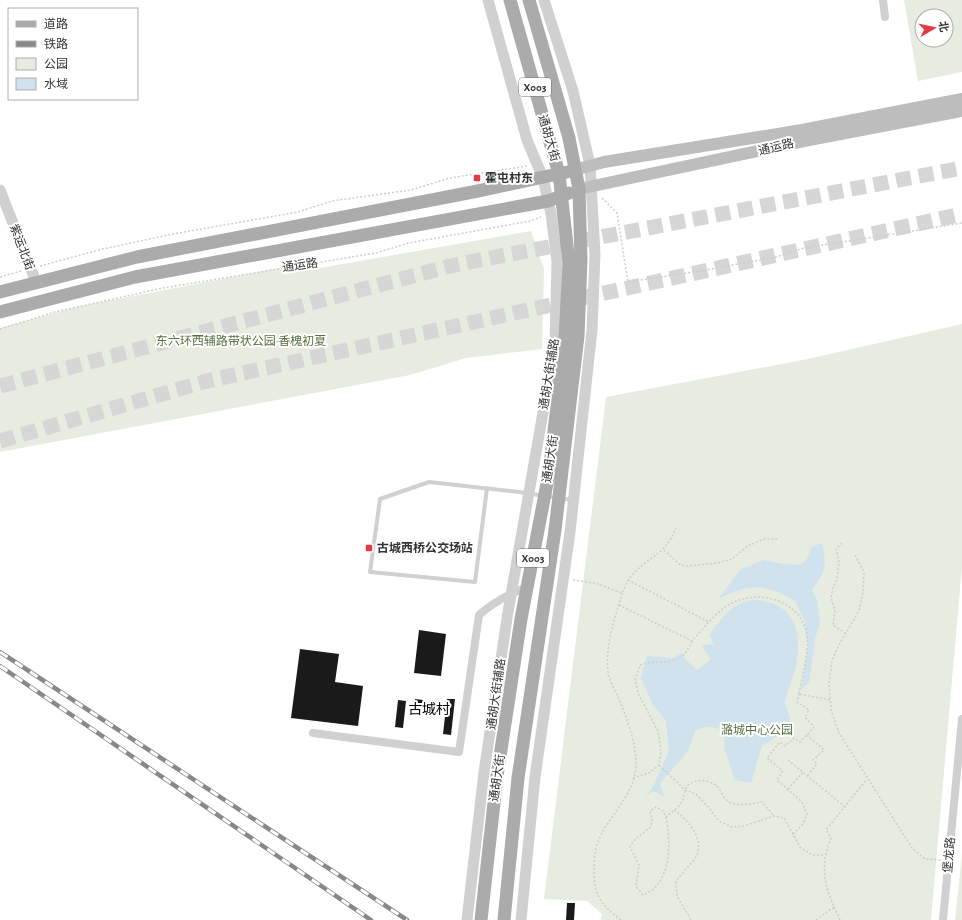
<svg xmlns="http://www.w3.org/2000/svg" width="962" height="920" font-family="'Alegreya Sans','Noto Sans SC',sans-serif">
<style>
.green{fill:#e6ecdf;fill-rule:evenodd}
.water{fill:#cfe2ee}
.building{fill:#1a1a1a}
.lines{fill:none;stroke-linecap:round;stroke-linejoin:round}
.motorway-tunnel{stroke:#d6d6d6;stroke-width:15;stroke-dasharray:15 8;stroke-linecap:butt}
.path{stroke:#cdcdcd;stroke-width:1.5;stroke-dasharray:2 2;stroke-linecap:butt}
.service{stroke:#d0d0d0;stroke-width:4}
.minor{stroke:#d0d0d0;stroke-width:8}
.tertiary{stroke:#d0d0d0;stroke-width:11}
.secondary{stroke:#bdbdbd;stroke-width:12}
.primary{stroke:#ababab;stroke-width:13}
.rail-casing{stroke:#888;stroke-width:4.5}
.rail{stroke:#fff;stroke-width:3;stroke-dasharray:9;stroke-linecap:butt}
.poi-dot{fill:#e63946;stroke:#fff;stroke-width:1.5}
.labels{text-anchor:middle;dominant-baseline:central;stroke-width:4;stroke-linejoin:round;paint-order:stroke}
.shield{fill:#fff;stroke:#707070;stroke-width:1}
.shield-label{font-size:11px;font-weight:bold;fill:#333}
.street-label{font-size:12px;fill:#333;stroke:#fff}
.poi-label{font-size:12px;font-weight:bold;fill:#333;stroke:#fff;text-anchor:start}
.park-label{font-size:12px;fill:#56703f;stroke:#fff}
.quarter-label{font-size:14px;fill:#000;stroke:#fff}
</style>
<rect width="100%" height="100%" fill="#fff"/>
<!-- green -->
<path class="green" d="M904 0H962V72L918 81ZM922 16H946V40H922Z
M531 231 544 269 542 349 466 358 410 375 0 452V328L81 306 279 268 286 274Z
M962 324V566L931 920H601L602 914 587 901 544 899 606 397 808 359Z
M962 854V920H955Z"/>
<!-- water -->
<path class="water" d="M822 543C827 567 826 570 812 590L817 600 820 622 815 639 809 683 801 689 808 647 805 621 795 601 776 591 759 587 742 589 719 598 741 569 764 560 784 564 800 565 807 559 811 547Z
M756 600C797 603 803 635 795 670 792 681 786 692 785 703 785 707 788 711 789 714 791 719 789 725 788 729L762 746 751 783 735 780 724 748 725 733C713 726 707 725 695 731L688 751 660 783 664 796 653 791 645 797 653 787 669 751 666 721 653 705 641 678 647 656 673 658 682 653 686 660 697 670 711 659 702 646 714 644 709 635C724 616 731 602 756 600Z"/>
<!-- building -->
<path class="building" d="M419 630 446 634 441 676 414 673Z
M300 649 339 654 335 682 363 686 358 726 291 718Z
M415 699 423 700 422 709 414 708Z
M447 699H455L451 735 443 734Z
M398 700 406 701 403 728 395 727Z
M567 903H575L574 920H566Z"/>
<g class="lines">
<!-- motorway-tunnel -->
<path class="motorway-tunnel" d="M0 386 454 265 962 168
M0 441 207 381 962 214"/>
<!-- path -->
<path class="path" d="M602 198 617 213 628 282 700 271 776 257 804 248 962 223
M40 266 103 249 173 234 298 212 332 201 411 190 450 178 527 166
M0 277 21 271
M0 329 55 312 163 288 376 253 409 243 530 221 541 217
M842 543 836 549 839 562 837 579 833 588 831 598 835 610 833 625 845 633
M664 550 679 564 686 566 717 563 732 559 748 546 764 539H778
M855 555 864 572 863 593 859 611 840 643 832 660 829 684 831 710 839 733 912 848 925 859 941 860
M573 580 595 583 622 593C624 589 626 583 629 579 646 556 665 557 676 528
M628 580 709 622
M619 605 692 641C702 630 712 617 724 608 749 589 793 595 805 627 812 647 802 674 799 694L830 700
M807 735 824 750 813 760 817 764 807 776
M788 760 845 807
M659 765 685 790 696 794 709 808 719 821 732 827 744 826 774 816 784 818 800 847 812 855H825
M633 778 649 773 659 765 661 751 658 731 639 695 635 680 640 665C664 657 679 671 692 641
M788 789 803 772
M674 810C689 820 707 842 694 860 688 867 681 874 676 882L677 896 691 920
M666 817C671 842 672 884 643 895L636 886 639 865 630 847 635 839 651 827 652 819 650 811 656 807 663 811 666 817C672 812 680 807 683 799 685 794 684 789 688 785 696 778 710 780 717 786 722 791 723 800 731 803 741 806 752 804 762 802L774 816
M793 834 803 824 807 814 802 802 777 780 783 771 767 758 780 742 785 746 794 738 800 742 814 727 805 717 809 710 797 702 799 694
M621 920C602 905 594 897 594 872 594 864 594 853 597 845 606 816 635 798 636 764 636 742 627 719 619 699 616 692 611 684 609 677 603 650 615 619 622 593
M816 920 834 907
M840 920C826 890 818 871 831 838L826 830 867 779"/>
<!-- service -->
<path class="service" d="M487 488 475 582 370 572 380 499 429 482 519 492 572 500"/>
<!-- minor -->
<path class="minor" d="M883 0 885 17
M313 733 459 752 479 615C494 602 508 594 528 587
M943 920 962 719"/>
<!-- tertiary -->
<path class="tertiary" d="M0 190 36 282
M467 920 484 772 508 612 555 344 557 261 551 214 543 178 527 140 488 0
M521 920 535 777 570 532 592 330 595 254 590 165 573 91 544 0"/>
<!-- secondary -->
<path class="secondary" d="M574 170 604 162 802 130 962 99
M579 189 805 141 962 111"/>
<!-- primary -->
<path class="primary" d="M0 292 137 257 478 191 567 172
M0 312 135 277 548 201 569 193
M481 920 497 776 521 619 549 473 565 338 569 263 559 174 510 0
M504 920 518 778 555 530 578 336 581 260 579 189 569 138 529 0"/>
<defs>
<path id="rail" d="M0 652 407 920
M0 666 371 920"/>
</defs>
<!-- rail casing -->
<use href="#rail" class="rail-casing"/>
<!-- rail -->
<use href="#rail" class="rail"/>
</g>
<!-- markers -->
<g class="poi-dot">
<rect x="473" y="174" width="8" height="8" rx="2"/>
<rect x="365" y="544" width="8" height="8" rx="2"/>
</g>
<g class="labels">
<!-- shield labels -->
<g class="shield">
<rect x="519" y="78" width="32" height="18" rx="3"/>
<rect x="517" y="549" width="32" height="18" rx="3"/>
</g>
<g class="shield-label">
<text x="535" y="87">X003</text>
<text x="533" y="558">X003</text>
</g>
<!-- street labels -->
<g class="street-label">
<text transform="translate(549 138) rotate(74)">通胡大街</text>
<text transform="translate(776 147) rotate(-13)">通运路</text>
<text transform="translate(22 247) rotate(69)">紫运北街</text>
<text transform="translate(300 265) rotate(-8)">通运路</text>
<text transform="translate(549 374) rotate(-81)">通胡大街辅路</text>
<text transform="translate(550 459) rotate(-82)">通胡大街</text>
<text transform="translate(496 694) rotate(-82)">通胡大街辅路</text>
<text transform="translate(497 778) rotate(-82)">通胡大街</text>
<text transform="translate(949 855) rotate(-85)">堡龙路</text>
</g>
<!-- poi labels -->
<g class="poi-label">
<text x="485" y="178">霍屯村东</text>
<text x="377" y="548">古城西桥公交场站</text>
</g>
<!-- park labels -->
<g class="park-label">
<text x="241" y="341">东六环西辅路带状公园·香槐初夏</text>
<text x="757" y="730">潞城中心公园</text>
</g>
<!-- quarter labels -->
<g class="quarter-label">
<text x="429" y="710">古城村</text>
</g>
</g>
<!-- legend -->
<rect x="8" y="8" width="130" height="92" fill="#ffffff" stroke="#adadad"/>
<rect x="16" y="21" width="20" height="6" fill="#ababab" stroke="#adadad"/>
<text x="44" y="28" font-size="12" fill="#333333">道路</text>
<rect x="16" y="41" width="20" height="6" fill="#888888" stroke="#adadad"/>
<text x="44" y="48" font-size="12" fill="#333333">铁路</text>
<rect x="16" y="58" width="20" height="12" fill="#e6ecdf" stroke="#adadad"/>
<text x="44" y="68" font-size="12" fill="#333333">公园</text>
<rect x="16" y="78" width="20" height="12" fill="#cfe2ee" stroke="#adadad"/>
<text x="44" y="88" font-size="12" fill="#333333">水域</text>
<!-- north arrow -->
<g transform="translate(934 28) rotate(81)"><circle r="19" fill="#ffffff" stroke="#adadad"/>
<path d="M0-3L7 15L0 10L-7 15Z" fill="#e63946"/>
<text y="-6" font-size="11" font-weight="bold" text-anchor="middle" fill="#333333">北</text>
</g>
</svg>
